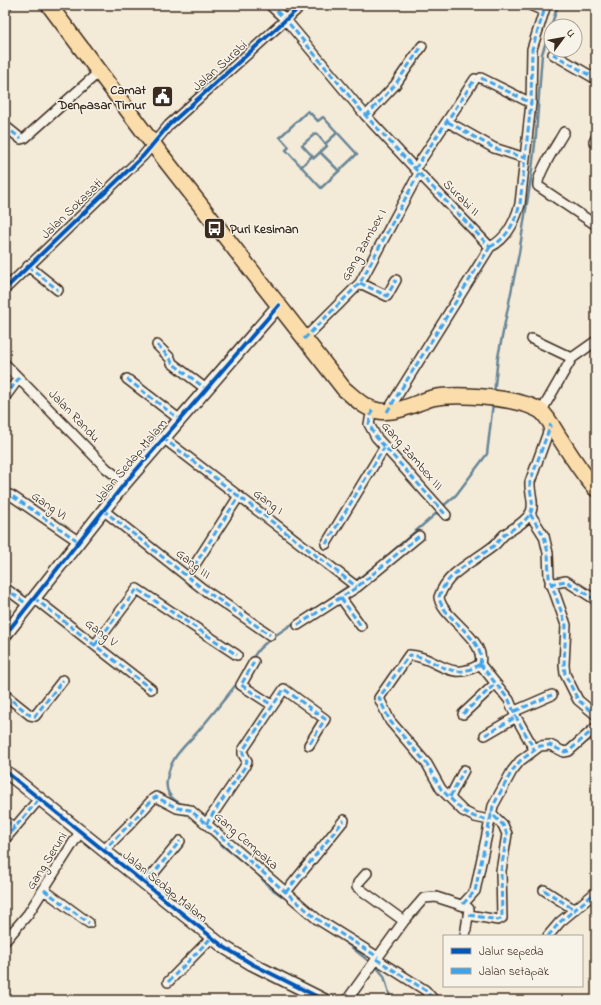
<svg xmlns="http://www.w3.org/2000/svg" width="601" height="1005" font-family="'Indie Flower',sans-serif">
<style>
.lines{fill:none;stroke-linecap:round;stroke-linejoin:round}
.stream{stroke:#678696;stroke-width:2.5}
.minor-casing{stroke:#3b2a1e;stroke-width:12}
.tertiary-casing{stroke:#3b2a1e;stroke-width:15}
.primary-casing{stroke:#3b2a1e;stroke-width:18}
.minor{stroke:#f7f3e8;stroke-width:9}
.tertiary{stroke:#f7f3e8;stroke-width:12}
.primary{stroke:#fbddab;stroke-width:15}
.quiet{stroke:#3fa3ea;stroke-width:3;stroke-dasharray:6 3;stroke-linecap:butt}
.cycleway-casing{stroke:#f7f3e8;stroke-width:6}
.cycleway{stroke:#0057b8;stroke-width:4}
.labels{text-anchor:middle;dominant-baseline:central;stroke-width:3;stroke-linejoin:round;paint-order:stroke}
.street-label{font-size:13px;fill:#3b2a1e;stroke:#f7f3e8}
.poi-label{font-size:13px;font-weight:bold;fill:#3b2a1e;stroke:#f7f3e8;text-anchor:end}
</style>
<rect width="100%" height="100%" fill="#f4ead8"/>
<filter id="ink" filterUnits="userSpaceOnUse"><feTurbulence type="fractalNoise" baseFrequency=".025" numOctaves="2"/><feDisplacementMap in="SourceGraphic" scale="8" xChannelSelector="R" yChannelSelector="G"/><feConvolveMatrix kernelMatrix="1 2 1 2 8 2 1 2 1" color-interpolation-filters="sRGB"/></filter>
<g filter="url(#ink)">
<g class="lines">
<!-- stream -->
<path class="stream" d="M308 111 318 121 323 117 357 154 321 188 286 150 289 147 280 137Z
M316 133 327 146 314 158 302 145Z
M325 144 337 133
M320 152 339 171
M301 167 312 156
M494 394 498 357 519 253 531 178 536 135 542 54 558 5
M442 507 456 495 487 454 493 403
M387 556 439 511
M354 582 379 563
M251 660 259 649 270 639 350 585
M183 805C171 799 165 793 167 779 171 755 185 747 200 729 213 714 226 697 239 681
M209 832 224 847 256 872 269 887 288 900
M339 937 371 963
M375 965 384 976 391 1000"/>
<defs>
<path id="minor" d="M270 5 286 20 366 116 419 173 490 247
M530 5 544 11
M5 8 7 5
M553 54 596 79
M481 78 531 103
M366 116 395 85 422 46
M448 122 494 148 525 158
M5 126 21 139 25 138 99 72
M564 132C558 143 536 175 538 186L596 225
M594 142 596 138
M415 169 475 79
M490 247C507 239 515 222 520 204L531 103 532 49 546 5
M28 266 58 290
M360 283 387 296 396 280
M5 289 143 156 169 125 302 5
M304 339 360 283 419 173
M532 339 572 358
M157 345 170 358 172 363 206 389
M5 364 106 468 125 483
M127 379 179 419
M5 397 19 378
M372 410 369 424 376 437 446 515
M387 412 490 247
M541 412 572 358 596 341
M163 438 357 587
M5 498 10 495 12 496 78 541
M103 510 203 589 270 635
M530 514 544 536 548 553 549 577 566 625 564 665 565 674 578 700 596 715
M326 544 384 448
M194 566 239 496
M550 584 566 581 596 600
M5 588 28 605
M34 598 151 689
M341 598 361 626
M298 625 357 587 419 536
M95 645 137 589 237 655
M254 662 241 685 272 705
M480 664C487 639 441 618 439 597 447 572 473 562 492 547 497 544 500 538 505 534 514 528 526 522 531 512 535 502 529 493 530 482L551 424
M480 664C450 684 436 656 409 655L379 698 390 721 427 764 441 789 463 811 475 817 489 820
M480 664 509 700 516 717 534 749
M5 695 30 715 35 716 63 680
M515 711 552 695
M463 714 495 684
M485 735 516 717
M450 797 464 770
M5 821 14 827
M206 824 244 768 247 761 243 754V750L284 689 325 719 309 745
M5 839 39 799
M103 851 130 824 153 799 156 797 177 808 190 810 317 919 378 957
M367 873 358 883 357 887 404 921
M145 884 180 841
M44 890 89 923
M544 890 575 910
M286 892 344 820
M463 904 475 891 493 806 512 771 520 761 540 746 550 745 564 752 569 751 596 727
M469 915 498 920 502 918 501 871 507 834 503 825 491 813
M548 936 560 922 596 892
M5 941 28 914 80 832
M376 959 425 990 434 1000
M168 982 211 938
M347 1000 404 921 424 898 436 897 467 907 469 909 465 936"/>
<path id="tertiary" d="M5 635 125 483 279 305
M5 771 224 947 252 964 324 1000"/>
<path id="primary" d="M49 5 159 152 344 389C355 398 365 409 379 411 398 414 415 403 432 398 456 393 522 397 542 412 549 419 554 429 559 437 571 455 582 474 596 489"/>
</defs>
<!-- minor casing -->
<use href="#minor" class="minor-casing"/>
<!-- tertiary casing -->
<use href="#tertiary" class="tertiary-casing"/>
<!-- primary casing -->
<use href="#primary" class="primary-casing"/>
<!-- minor -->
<use href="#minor" class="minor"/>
<!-- tertiary -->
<use href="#tertiary" class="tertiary"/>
<!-- primary -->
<use href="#primary" class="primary"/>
<!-- quiet -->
<path class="quiet" d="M270 5 286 20 366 116 419 173 490 247
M530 5 544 11
M553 54 596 79
M481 78 531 103
M366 116 395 85 422 46
M448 122 494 148 525 158
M5 126 21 139
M594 142 596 138
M415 169 475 79
M490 247C507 239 515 222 520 204L531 103 532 49 546 5
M28 266 58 290
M360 283 387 296 396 280
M304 339 360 283 419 173
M595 341H596
M157 345 170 358 172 363 206 389
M127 379 179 419
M5 397 19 378
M372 410 369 424 376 437 446 515
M387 412 490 247
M163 438 357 587
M5 498 10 495 12 496 78 541
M103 510 203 589 270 635
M530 514 544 536 548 553 549 577 566 625 564 665 565 674 578 700 596 715
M326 544 384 448
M194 566 239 496
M550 584 566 581 596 600
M5 588 28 605
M34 598 151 689
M341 598 361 626
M298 625 357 587 419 536
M95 645 137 589 237 655
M254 662 241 685 272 705
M480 664C487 639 441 618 439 597 447 572 473 562 492 547 497 544 500 538 505 534 514 528 526 522 531 512 535 502 529 493 530 482L551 424
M480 664C450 684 436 656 409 655L379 698 390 721 427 764 441 789 463 811 475 817 489 820
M480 664 509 700 516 717 534 749
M5 695 30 715 35 716 63 680
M515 711 552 695
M463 714 495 684
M485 735 516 717
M450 797 464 770
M5 821 14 827
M206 824 244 768 247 761 243 754V750L284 689 325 719 309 745
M5 839 39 799
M103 851 130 824 153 799 156 797 177 808 190 810 317 919 378 957
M145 884 180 841
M44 890 89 923
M544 890 575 910
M286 892 344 820
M463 904 475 891 493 806 512 771 520 761 540 746 550 745 564 752 569 751 596 727
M469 915 498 920 502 918 501 871 507 834 503 825 491 813
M548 936 560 922 596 892
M376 959 425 990 434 1000
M168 982 211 938"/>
<defs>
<path id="cycleway" d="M5 289 143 156 169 125 302 5
M5 635 125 483 279 305
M5 771 224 947 252 964 324 1000"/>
</defs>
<!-- cycleway casing -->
<use href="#cycleway" class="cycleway-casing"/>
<!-- cycleway -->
<use href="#cycleway" class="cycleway"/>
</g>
</g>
<!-- icons -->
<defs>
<symbol id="civic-square" viewBox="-11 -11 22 22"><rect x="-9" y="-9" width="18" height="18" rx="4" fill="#3b2a1e" stroke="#f7f3e8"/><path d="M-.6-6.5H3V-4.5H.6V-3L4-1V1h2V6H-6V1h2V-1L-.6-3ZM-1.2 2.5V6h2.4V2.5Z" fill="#fff"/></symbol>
<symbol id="bus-square" viewBox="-11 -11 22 22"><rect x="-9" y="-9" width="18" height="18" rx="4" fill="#3b2a1e" stroke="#f7f3e8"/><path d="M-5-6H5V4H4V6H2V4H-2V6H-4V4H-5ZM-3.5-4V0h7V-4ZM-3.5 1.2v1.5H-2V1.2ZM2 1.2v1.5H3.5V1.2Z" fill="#fff"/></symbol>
</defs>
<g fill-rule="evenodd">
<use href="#civic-square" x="150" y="84" width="25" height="25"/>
<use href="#bus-square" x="202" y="216" width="25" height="25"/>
</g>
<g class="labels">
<!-- street labels -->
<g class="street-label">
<text transform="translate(220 66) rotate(-42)">Jalan Surabi</text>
<text transform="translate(461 198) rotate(45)">Surabi II</text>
<text transform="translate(72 209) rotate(-44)">Jalan Sokasati</text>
<text transform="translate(364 245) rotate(-61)">Gang Zambex I</text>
<text transform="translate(74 416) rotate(46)">Jalan Randu</text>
<text transform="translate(412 456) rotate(49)">Gang Zambex III</text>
<text transform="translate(131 461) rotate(-50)">Jalan Sedap Malam</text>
<text transform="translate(268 502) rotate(37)">Gang I</text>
<text transform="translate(49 506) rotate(35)">Gang VI</text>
<text transform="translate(193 564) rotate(38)">Gang III</text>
<text transform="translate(101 633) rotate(38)">Gang V</text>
<text transform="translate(246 841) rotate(41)">Gang Cempaka</text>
<text transform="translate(47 861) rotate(-58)">Gang Seruni</text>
<text transform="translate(165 887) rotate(39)">Jalan Sedap Malam</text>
</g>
<!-- poi labels -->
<g class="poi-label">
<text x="146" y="90">Camat<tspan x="146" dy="15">Denpasar Timur</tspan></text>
<text x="230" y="229" text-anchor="start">Puri Kesiman</text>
</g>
</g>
<!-- margin -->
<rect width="601" height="1005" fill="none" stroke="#f7f3e8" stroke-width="20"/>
<rect x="10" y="10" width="581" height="985" fill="none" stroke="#3b2a1e" stroke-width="1.5" filter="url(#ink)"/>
<!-- legend -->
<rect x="443" y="935" width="140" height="52" fill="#f7f3e8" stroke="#aca397"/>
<rect x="451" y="948" width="20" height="6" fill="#0057b8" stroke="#aca397"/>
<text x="479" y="955" font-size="12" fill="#3b2a1e">Jalur sepeda</text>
<rect x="451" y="968" width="20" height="6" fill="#3fa3ea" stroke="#aca397"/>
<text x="479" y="975" font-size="12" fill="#3b2a1e">Jalan setapak</text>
<!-- north arrow -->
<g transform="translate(563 38) rotate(58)"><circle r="19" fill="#f7f3e8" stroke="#aca397"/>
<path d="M0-3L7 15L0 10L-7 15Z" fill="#3b2a1e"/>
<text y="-6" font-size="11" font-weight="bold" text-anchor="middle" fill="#3b2a1e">U</text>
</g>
</svg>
